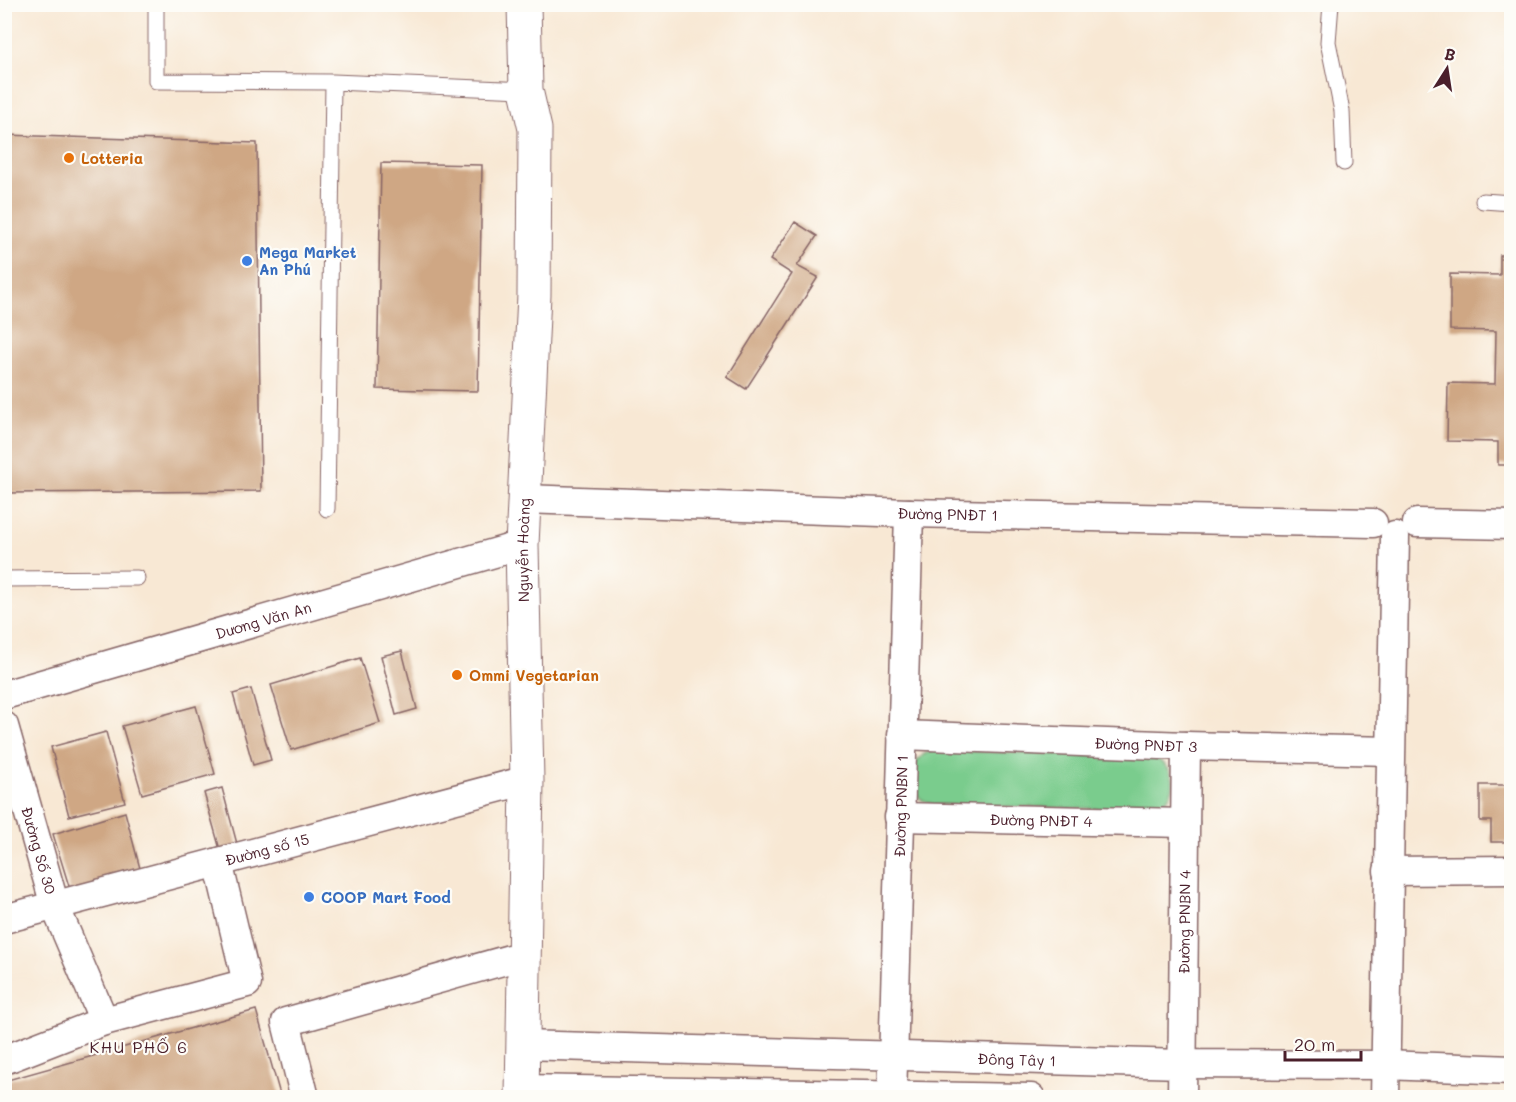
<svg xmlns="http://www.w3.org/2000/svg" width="1516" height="1102" font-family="Mali,sans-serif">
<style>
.green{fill:#7acc8d;stroke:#62765c;stroke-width:1.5}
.building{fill:#cfa784}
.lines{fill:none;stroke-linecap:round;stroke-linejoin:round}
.service-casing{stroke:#876566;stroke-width:17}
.minor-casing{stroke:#876566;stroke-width:31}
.tertiary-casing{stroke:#876566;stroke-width:35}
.service{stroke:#fff;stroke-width:15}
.minor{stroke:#fff;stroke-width:28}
.tertiary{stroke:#fff;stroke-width:33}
.food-dot{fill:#e8710a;stroke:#fdfcf7;stroke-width:2}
.shop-dot{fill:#3f7fe0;stroke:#fdfcf7;stroke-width:2}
.labels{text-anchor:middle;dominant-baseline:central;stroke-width:4.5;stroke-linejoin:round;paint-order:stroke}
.food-label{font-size:15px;font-weight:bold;fill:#c56008;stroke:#fdfcf7;text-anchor:start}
.shop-label{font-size:15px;font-weight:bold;fill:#366cbe;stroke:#fdfcf7;text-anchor:start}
.street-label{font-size:15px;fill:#4a1f2b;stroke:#fdfcf7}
.neighbourhood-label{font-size:16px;letter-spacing:1.5px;fill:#4a1f2b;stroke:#fdfcf7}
</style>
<rect width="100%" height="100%" fill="#fdfcf7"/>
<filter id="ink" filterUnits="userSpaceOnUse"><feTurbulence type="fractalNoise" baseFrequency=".0167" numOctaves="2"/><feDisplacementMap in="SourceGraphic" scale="12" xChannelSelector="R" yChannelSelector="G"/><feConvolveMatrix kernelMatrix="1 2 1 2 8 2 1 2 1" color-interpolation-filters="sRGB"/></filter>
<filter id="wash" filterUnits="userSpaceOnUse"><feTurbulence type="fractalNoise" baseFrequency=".008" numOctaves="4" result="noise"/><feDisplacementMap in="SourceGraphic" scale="24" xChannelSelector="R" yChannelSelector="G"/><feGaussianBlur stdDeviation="1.35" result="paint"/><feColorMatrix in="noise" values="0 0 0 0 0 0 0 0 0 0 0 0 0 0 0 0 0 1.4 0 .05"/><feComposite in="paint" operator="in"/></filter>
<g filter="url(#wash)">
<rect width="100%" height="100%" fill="#f8e8d4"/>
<!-- green -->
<path class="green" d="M934 750 1152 757C1181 768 1180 798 1152 810L934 805 922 800 914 792 915 763 924 754Z"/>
<g id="blocks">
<!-- building -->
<path class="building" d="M4 135 257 143 261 491 4 493Z
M381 163 482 165 478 391 377 389Z
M795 222 817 236 797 266 818 277 746 389 727 377 792 274 770 260Z
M1500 255H1512V465H1498V442L1447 441 1448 383 1495 384 1496 331 1450 330V274L1500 275Z
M402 651 417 709 396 715 381 656Z
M360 658 380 723 291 750 271 685Z
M251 689 271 760 253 765 233 694Z
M196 706 215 774 142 794 122 726Z
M106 732 125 802 69 816 51 747Z
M1480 785H1512V842H1491V821H1480Z
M222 788 240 855 223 860 204 793Z
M125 812 142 876 72 896 53 834Z
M256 1010 281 1098H4V1081Z"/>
</g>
</g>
<g filter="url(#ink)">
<use href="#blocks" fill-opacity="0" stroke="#876566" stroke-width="1.5"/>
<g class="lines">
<defs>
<path id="service" d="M156 4V81L333 82 526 90
M1331 4 1328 42 1342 111 1344 163
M1483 201 1512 203
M327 509 333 82
M4 579 137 578"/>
<g id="minor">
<path id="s1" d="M524 499 909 513 1373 523"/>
<path d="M1417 523 1512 525"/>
<path id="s2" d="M4 695 522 545"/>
<path id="s3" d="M4 726 55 906 104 1021"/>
<path id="s4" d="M902 735 1186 746 1390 751"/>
<path id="s5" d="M899 817 1185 823"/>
<path d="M1388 871 1512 870"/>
<path id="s6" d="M4 919 527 780"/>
<path id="s7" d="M522 1045 1182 1064 1385 1065 1512 1070"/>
<path d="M4 1060 104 1021 247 983 218 862"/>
<path d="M522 1089 1031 1098"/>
<path d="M305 1098 286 1022 524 955"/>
<path id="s8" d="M892 1098 909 513"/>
<path id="s9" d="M1182 1098 1186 746"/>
<path d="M1385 1098 1395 536"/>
</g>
<g id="tertiary">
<path id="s10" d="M522 1098 527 780 522 545 534 295 535 129 526 90 524 4"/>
</g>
</defs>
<!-- service casing -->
<use href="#service" class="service-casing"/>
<!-- minor casing -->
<use href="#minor" class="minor-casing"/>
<!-- tertiary casing -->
<use href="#tertiary" class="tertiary-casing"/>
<!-- service -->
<use href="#service" class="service"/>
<!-- minor -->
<use href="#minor" class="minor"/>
<!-- tertiary -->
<use href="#tertiary" class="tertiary"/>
</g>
</g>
<!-- markers -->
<g class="food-dot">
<circle cx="69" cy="158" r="6"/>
<circle cx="457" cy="675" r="6"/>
</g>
<g class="shop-dot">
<circle cx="247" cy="261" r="6"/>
<circle cx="309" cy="897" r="6"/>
</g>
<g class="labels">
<!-- food labels -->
<g class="food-label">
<text x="81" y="158">Lotteria</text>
<text x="469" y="675">Ommi Vegetarian</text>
</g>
<!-- shop labels -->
<g class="shop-label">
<text x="259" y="252">Mega Market<tspan x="259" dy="17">An Phú</tspan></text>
<text x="321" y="897">COOP Mart Food</text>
</g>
<!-- street labels -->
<g class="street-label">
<text stroke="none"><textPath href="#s1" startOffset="424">Đường PNĐT 1</textPath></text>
<text stroke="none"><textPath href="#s10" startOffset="548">Nguyễn Hoàng</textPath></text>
<text stroke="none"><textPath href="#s2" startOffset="270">Dương Văn An</textPath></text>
<text stroke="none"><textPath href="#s4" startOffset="244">Đường PNĐT 3</textPath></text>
<text stroke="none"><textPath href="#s8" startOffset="292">Đường PNBN 1</textPath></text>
<text stroke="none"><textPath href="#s5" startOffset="142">Đường PNĐT 4</textPath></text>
<text stroke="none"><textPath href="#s6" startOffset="272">Đường số 15</textPath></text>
<text stroke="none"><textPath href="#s3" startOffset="129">Đường Số 30</textPath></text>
<text stroke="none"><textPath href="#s9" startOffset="176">Đường PNBN 4</textPath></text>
<text stroke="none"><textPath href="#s7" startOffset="495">Đông Tây 1</textPath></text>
</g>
<!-- neighbourhood labels -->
<g class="neighbourhood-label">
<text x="139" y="1046">KHU PHỐ 6</text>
</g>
</g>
<!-- margin -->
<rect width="1516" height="1102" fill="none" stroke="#fdfcf7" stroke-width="24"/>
<!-- north arrow -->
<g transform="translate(1447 69) rotate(12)" stroke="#fdfcf7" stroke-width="4.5" paint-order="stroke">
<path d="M0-4.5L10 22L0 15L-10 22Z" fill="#4a1f2b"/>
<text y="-9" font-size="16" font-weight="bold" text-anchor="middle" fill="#4a1f2b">B</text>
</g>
<!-- scale -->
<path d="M1285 1051v9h76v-9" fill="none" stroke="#4a1f2b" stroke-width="3"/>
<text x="1294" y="1051" font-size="18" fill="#4a1f2b" stroke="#fdfcf7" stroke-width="4.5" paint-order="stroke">20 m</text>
</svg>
